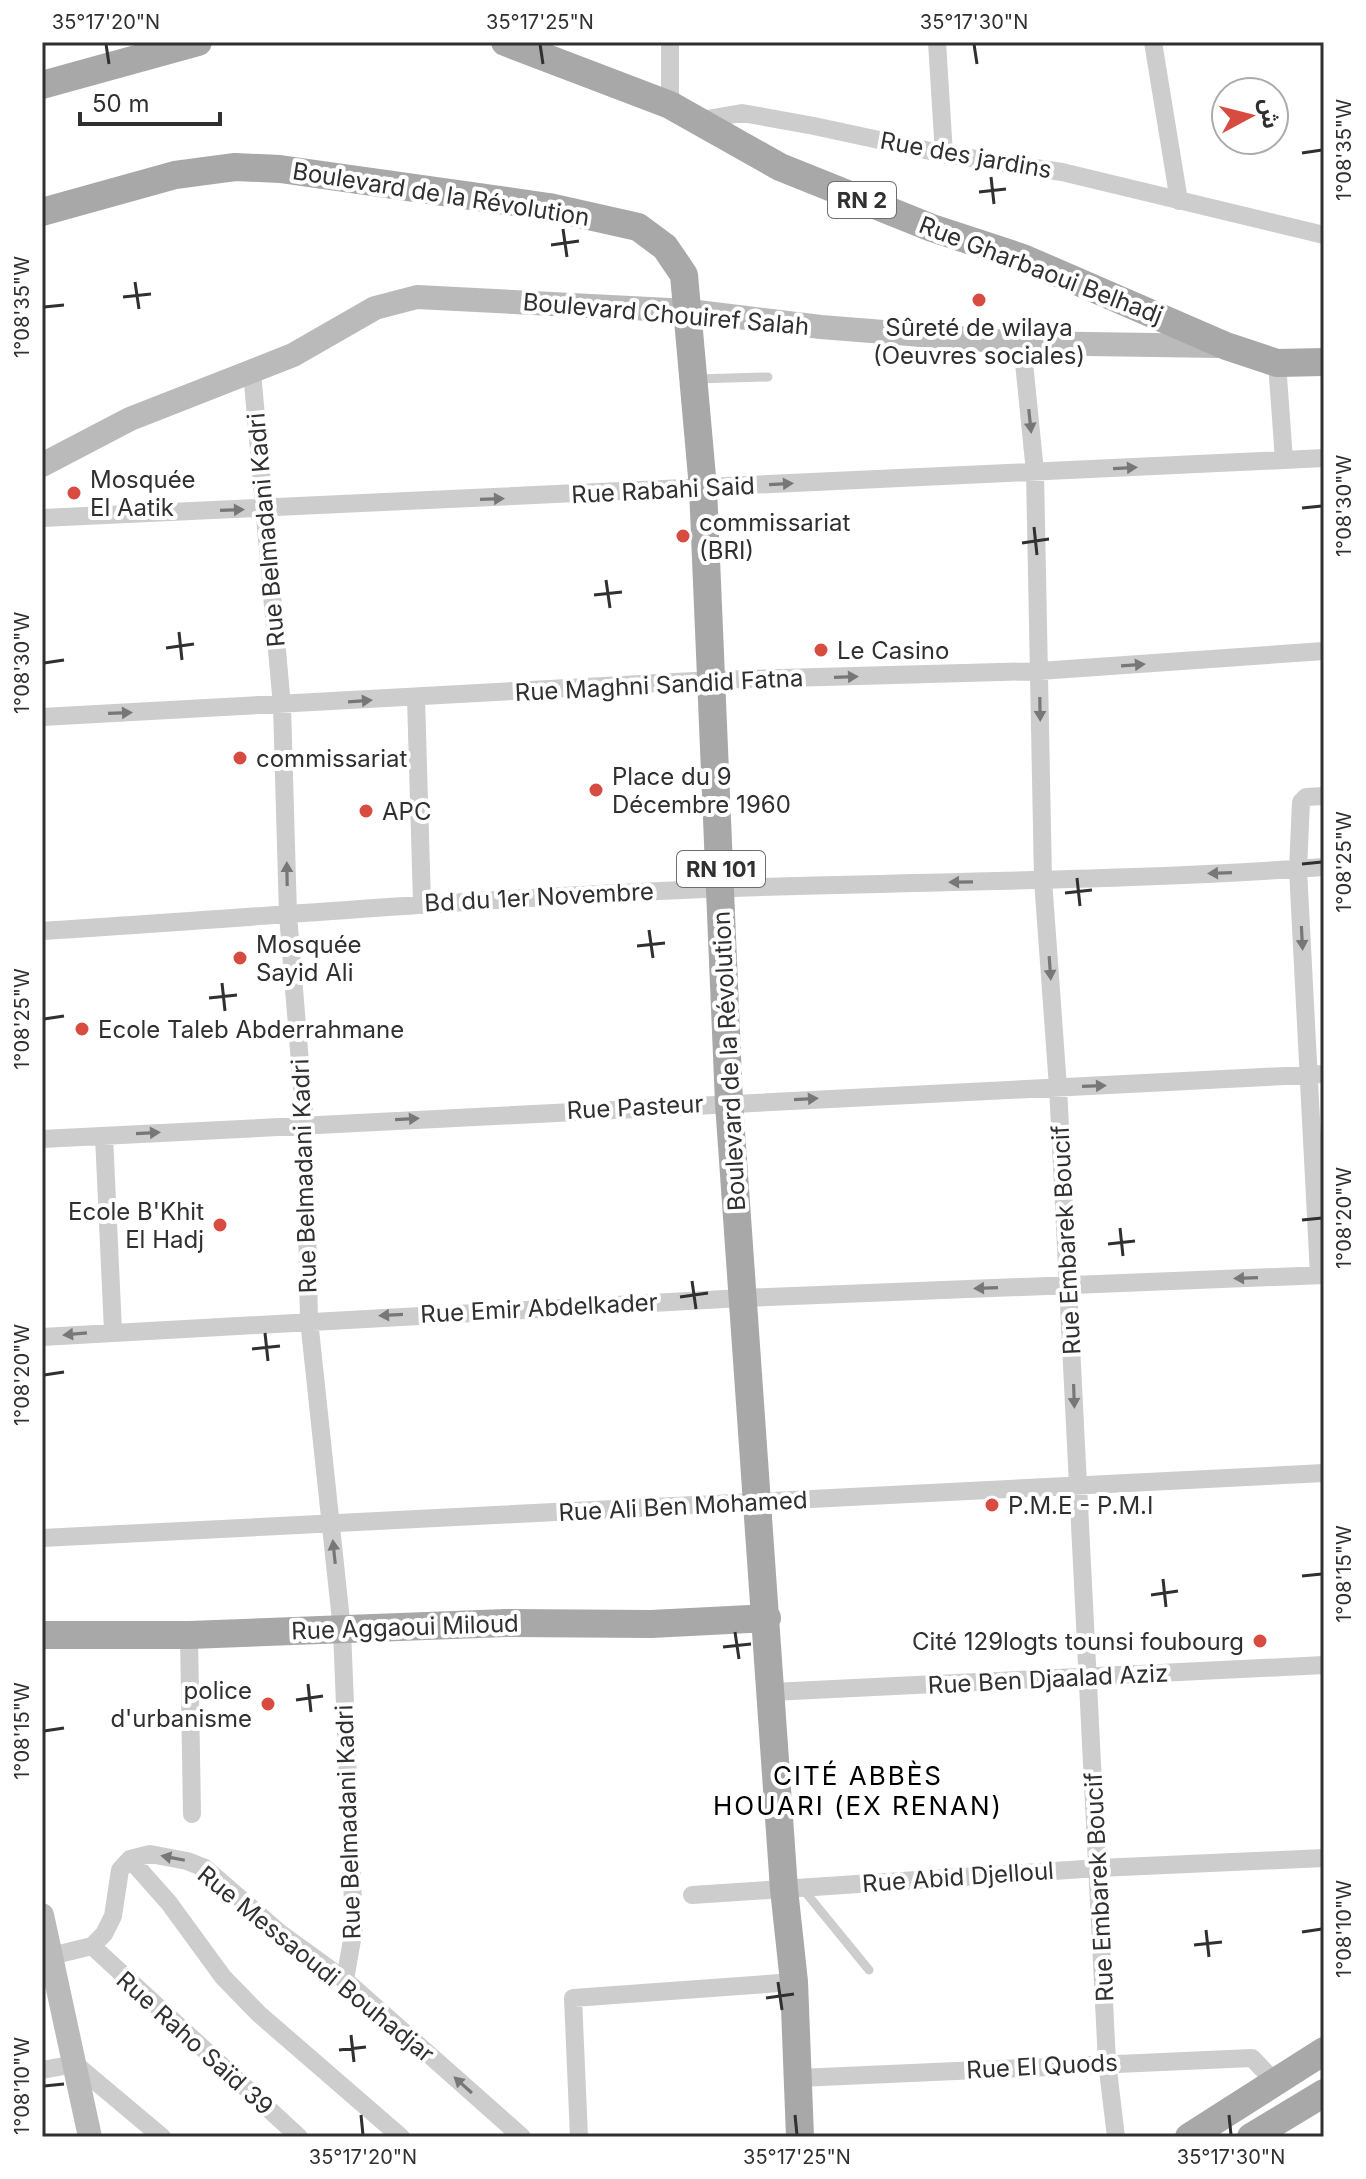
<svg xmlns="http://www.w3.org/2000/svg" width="1366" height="2179" font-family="Inter,'Noto Sans Arabic',sans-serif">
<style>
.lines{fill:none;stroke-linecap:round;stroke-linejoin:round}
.lane{stroke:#cdcdcd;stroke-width:9}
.street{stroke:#cdcdcd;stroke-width:18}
.secondary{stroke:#bababa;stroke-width:24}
.primary{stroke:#a8a8a8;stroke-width:28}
.oneway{fill:#777}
.ticks{fill:none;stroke:#303030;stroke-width:3}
.poi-dot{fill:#d84b40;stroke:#fff;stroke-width:3}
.labels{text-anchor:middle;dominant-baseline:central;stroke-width:8;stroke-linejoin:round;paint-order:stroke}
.shield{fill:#fff;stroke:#6e6e6e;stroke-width:2}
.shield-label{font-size:22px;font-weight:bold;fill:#303030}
.street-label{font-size:24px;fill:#303030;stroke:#fff}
.poi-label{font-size:24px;fill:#303030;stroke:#fff;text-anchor:start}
.neighbourhood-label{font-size:26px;letter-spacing:2px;fill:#000;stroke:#fff}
.neatline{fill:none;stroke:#303030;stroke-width:3}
.ticks-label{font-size:20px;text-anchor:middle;fill:#303030}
</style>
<rect width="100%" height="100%" fill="#fff"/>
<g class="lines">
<!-- lane -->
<path class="lane" d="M695 379 768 377
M802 1888 869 1970"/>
<!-- street -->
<path class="street" d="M670 42V105
M937 42 944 154
M1153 42 1179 201
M701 120 742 113 814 126 944 154 1062 172 1324 235
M1022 343 1035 472 1043 880 1058 1087 1107 2062 1116 2137
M1277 363 1284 460 1324 458
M252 372 282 706 288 915 305 1124 309 1320 342 1630 354 1928 345 1980
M42 518 1284 460
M416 698 422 903
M42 717 712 680 1039 671 1324 651
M42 931C263 917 484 898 705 889 911 881 1118 882 1324 867
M104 1136 113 1331
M42 1139 1324 1074
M1319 1275 1298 869 1301 802 1306 797 1324 796
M42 1337 742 1298 1324 1275
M42 1538 1324 1473
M189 1635 192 1814
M772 1692 1324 1665
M130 1859 169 1903 223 1977 259 2014 401 2137
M692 1895 1099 1868 1324 1858
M92 1946 299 2137
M51 1956 92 1946 104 1934 113 1916 120 1870 130 1859 150 1854 187 1861 205 1868 280 1933 345 1980 522 2137
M42 2070 75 2064 162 2137
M799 2078 1252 2058 1275 2082
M579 2137 573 1998 794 1982"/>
<!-- secondary -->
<path class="secondary" d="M42 465 130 419 293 355 375 308 417 297 689 311 821 327 1022 343 1220 346
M42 1915 90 2137"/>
<!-- primary -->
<path class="primary" d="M505 42 670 105 780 167 932 228 1023 258 1226 346 1277 363 1324 362
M42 85 198 42
M42 212 175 175 235 167 280 169 549 207 638 227 665 247 684 275 703 488 729 1103 784 1889 794 1982 800 2137
M42 1635H189L506 1623 651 1624 767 1618
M1189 2137 1324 2051
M1251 2137 1324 2093"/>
</g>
<!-- one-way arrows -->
<defs><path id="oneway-solid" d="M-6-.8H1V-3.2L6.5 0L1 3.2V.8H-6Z" transform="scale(2)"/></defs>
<g class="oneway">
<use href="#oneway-solid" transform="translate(1030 421) rotate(84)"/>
<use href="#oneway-solid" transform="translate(1125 468) rotate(-3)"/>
<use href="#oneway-solid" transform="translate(781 484) rotate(-3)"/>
<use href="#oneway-solid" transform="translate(492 499) rotate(-2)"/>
<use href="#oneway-solid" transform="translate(232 510) rotate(-2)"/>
<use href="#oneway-solid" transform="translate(1133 665) rotate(-4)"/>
<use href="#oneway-solid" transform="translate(846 677) rotate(-2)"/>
<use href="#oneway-solid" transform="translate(360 701) rotate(-4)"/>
<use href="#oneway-solid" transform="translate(1040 709) rotate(89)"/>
<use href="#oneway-solid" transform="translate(120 713) rotate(-2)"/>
<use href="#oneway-solid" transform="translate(1220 873) rotate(178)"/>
<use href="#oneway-solid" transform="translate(287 874) rotate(-91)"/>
<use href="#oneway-solid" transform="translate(961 882) rotate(179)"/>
<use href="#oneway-solid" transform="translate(1302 938) rotate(87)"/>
<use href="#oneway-solid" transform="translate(1050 968) rotate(86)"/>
<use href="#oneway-solid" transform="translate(1094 1086) rotate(-2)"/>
<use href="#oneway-solid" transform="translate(806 1099) rotate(-3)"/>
<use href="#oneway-solid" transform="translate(407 1119) rotate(-3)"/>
<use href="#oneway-solid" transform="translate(148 1133) rotate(-3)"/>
<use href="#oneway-solid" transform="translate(1246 1278) rotate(178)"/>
<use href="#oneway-solid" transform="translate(986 1288) rotate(178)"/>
<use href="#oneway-solid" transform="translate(391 1315) rotate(177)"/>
<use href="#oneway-solid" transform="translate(75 1334) rotate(175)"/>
<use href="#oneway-solid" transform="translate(1074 1396) rotate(88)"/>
<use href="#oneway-solid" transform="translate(334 1552) rotate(-96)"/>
<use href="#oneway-solid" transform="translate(173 1858) rotate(-169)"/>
<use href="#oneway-solid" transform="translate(463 2085) rotate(-138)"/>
</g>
<!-- ticks -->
<path class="ticks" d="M106 44 109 64M540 44 543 64M974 44 977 64M1302 153 1322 150M991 177 994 204M979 192 1006 189M563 229 567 257M551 245 579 241M135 282 139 309M123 297 151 294M44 307 64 305M1302 508 1322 506M1034 527 1037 555M1022 543 1049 539M606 580 610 608M594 595 622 592M179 632 182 660M166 648 194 644M44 663 64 660M1302 864 1322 862M1077 878 1080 906M1065 893 1092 890M649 930 653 958M637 946 665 943M222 983 225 1011M209 998 237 995M44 1019 64 1016M1302 1220 1322 1218M1120 1228 1123 1256M1108 1244 1135 1241M692 1281 696 1309M680 1297 708 1293M265 1333 268 1361M252 1349 280 1346M44 1375 64 1372M1302 1576 1322 1574M1163 1579 1166 1607M1151 1595 1178 1591M735 1632 739 1659M723 1647 751 1644M308 1684 311 1712M296 1700 323 1696M44 1731 64 1728M1206 1930 1209 1957M1302 1932 1322 1929M1194 1945 1222 1942M778 1982 782 2010M766 1998 794 1994M351 2035 354 2062M339 2050 366 2047M44 2086 64 2084M361 2115 363 2135M795 2115 797 2135M1229 2115 1231 2135"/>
<!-- markers -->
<g class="poi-dot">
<circle cx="979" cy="300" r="8"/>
<circle cx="74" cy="493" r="8"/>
<circle cx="683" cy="536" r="8"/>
<circle cx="821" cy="650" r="8"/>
<circle cx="240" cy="758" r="8"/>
<circle cx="596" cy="790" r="8"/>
<circle cx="366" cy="811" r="8"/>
<circle cx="240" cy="958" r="8"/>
<circle cx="82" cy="1029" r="8"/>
<circle cx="220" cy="1225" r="8"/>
<circle cx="992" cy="1505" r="8"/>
<circle cx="1260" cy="1641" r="8"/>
<circle cx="268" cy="1704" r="8"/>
</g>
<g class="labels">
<!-- shield labels -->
<g class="shield">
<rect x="828" y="182" width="68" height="36" rx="6"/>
<rect x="677" y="851" width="88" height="36" rx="6"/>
</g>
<g class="shield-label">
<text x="862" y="200">RN 2</text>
<text x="721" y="869">RN 101</text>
</g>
<!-- street labels -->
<g class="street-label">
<text transform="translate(966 155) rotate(10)">Rue des jardins</text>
<text transform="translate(441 194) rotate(9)">Boulevard de la Révolution</text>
<text transform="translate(1041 270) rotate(21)">Rue Gharbaoui Belhadj</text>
<text transform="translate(666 314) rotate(5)">Boulevard Chouiref Salah</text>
<text transform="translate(663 490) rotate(-3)">Rue Rabahi Said</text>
<text transform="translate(266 530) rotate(-95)">Rue Belmadani Kadri</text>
<text transform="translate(659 685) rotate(-3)">Rue Maghni Sandid Fatna</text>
<text transform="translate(539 897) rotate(-3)">Bd du 1er Novembre</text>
<text transform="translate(729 1061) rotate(-93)">Boulevard de la Révolution</text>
<text transform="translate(635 1107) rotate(-3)">Rue Pasteur</text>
<text transform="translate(304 1176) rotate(-92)">Rue Belmadani Kadri</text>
<text transform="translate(1066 1240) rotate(-93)">Rue Embarek Boucif</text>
<text transform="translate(539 1308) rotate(-3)">Rue Emir Abdelkader</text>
<text transform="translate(683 1506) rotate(-3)">Rue Ali Ben Mohamed</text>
<text transform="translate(405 1627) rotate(-2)">Rue Aggaoui Miloud</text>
<text transform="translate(1048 1679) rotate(-3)">Rue Ben Djaalad Aziz</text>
<text transform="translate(348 1822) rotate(-92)">Rue Belmadani Kadri</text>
<text transform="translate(958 1877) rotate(-4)">Rue Abid Djelloul</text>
<text transform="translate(1099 1887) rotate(-93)">Rue Embarek Boucif</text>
<text transform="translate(316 1964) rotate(39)">Rue Messaoudi Bouhadjar</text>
<text transform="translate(195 2043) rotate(42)">Rue Raho Saïd 39</text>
<text transform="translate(1042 2066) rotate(-3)">Rue El Quods</text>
</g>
<!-- poi labels -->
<g class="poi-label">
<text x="979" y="327" text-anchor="middle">Sûreté de wilaya<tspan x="979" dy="28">(Oeuvres sociales)</tspan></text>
<text x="90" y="479">Mosquée<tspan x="90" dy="28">El Aatik</tspan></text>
<text x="699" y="522">commissariat<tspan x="699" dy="28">(BRI)</tspan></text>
<text x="837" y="650">Le Casino</text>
<text x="256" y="758">commissariat</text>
<text x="612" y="776">Place du 9<tspan x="612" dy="28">Décembre 1960</tspan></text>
<text x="382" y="811">APC</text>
<text x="256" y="944">Mosquée<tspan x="256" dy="28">Sayid Ali</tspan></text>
<text x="98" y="1029">Ecole Taleb Abderrahmane</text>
<text x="204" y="1211" text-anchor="end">Ecole B'Khit<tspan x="204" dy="28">El Hadj</tspan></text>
<text x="1008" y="1505">P.M.E - P.M.I</text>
<text x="1244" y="1641" text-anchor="end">Cité 129logts tounsi foubourg</text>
<text x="252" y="1690" text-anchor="end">police<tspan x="252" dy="28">d'urbanisme</tspan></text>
</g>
<!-- neighbourhood labels -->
<g class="neighbourhood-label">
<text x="858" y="1775">CITÉ ABBÈS<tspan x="858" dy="30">HOUARI (EX RENAN)</tspan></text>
</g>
</g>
<!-- border -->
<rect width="1366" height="2179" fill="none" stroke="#ffffff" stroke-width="88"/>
<!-- north arrow -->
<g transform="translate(1250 116) rotate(83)"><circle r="38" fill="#ffffff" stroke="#acacac" stroke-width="2"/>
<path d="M0-6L14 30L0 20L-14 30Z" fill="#d84b40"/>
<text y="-12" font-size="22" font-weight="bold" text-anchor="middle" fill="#303030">ش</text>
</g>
<!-- scale -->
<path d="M80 112v12h140v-12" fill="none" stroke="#303030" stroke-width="4"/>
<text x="92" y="112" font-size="24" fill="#303030" stroke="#ffffff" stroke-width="6" paint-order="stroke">50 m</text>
<rect x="44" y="44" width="1278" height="2091" class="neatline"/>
<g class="ticks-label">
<text x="106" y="29">35°17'20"N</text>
<text x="540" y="29">35°17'25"N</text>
<text x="974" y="29">35°17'30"N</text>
<text transform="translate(1344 150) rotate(-90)" y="7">1°08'35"W</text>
<text transform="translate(22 307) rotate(-90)" y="7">1°08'35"W</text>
<text transform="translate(1344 506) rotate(-90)" y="7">1°08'30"W</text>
<text transform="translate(22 663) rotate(-90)" y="7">1°08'30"W</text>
<text transform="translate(1344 862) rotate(-90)" y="7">1°08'25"W</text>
<text transform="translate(22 1019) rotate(-90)" y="7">1°08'25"W</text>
<text transform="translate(1344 1218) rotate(-90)" y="7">1°08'20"W</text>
<text transform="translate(22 1375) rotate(-90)" y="7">1°08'20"W</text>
<text transform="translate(1344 1574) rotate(-90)" y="7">1°08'15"W</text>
<text transform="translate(22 1731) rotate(-90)" y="7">1°08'15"W</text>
<text transform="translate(1344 1929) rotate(-90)" y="7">1°08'10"W</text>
<text transform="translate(22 2086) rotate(-90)" y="7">1°08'10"W</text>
<text x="363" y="2164">35°17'20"N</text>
<text x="797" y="2164">35°17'25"N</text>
<text x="1231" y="2164">35°17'30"N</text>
</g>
</svg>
